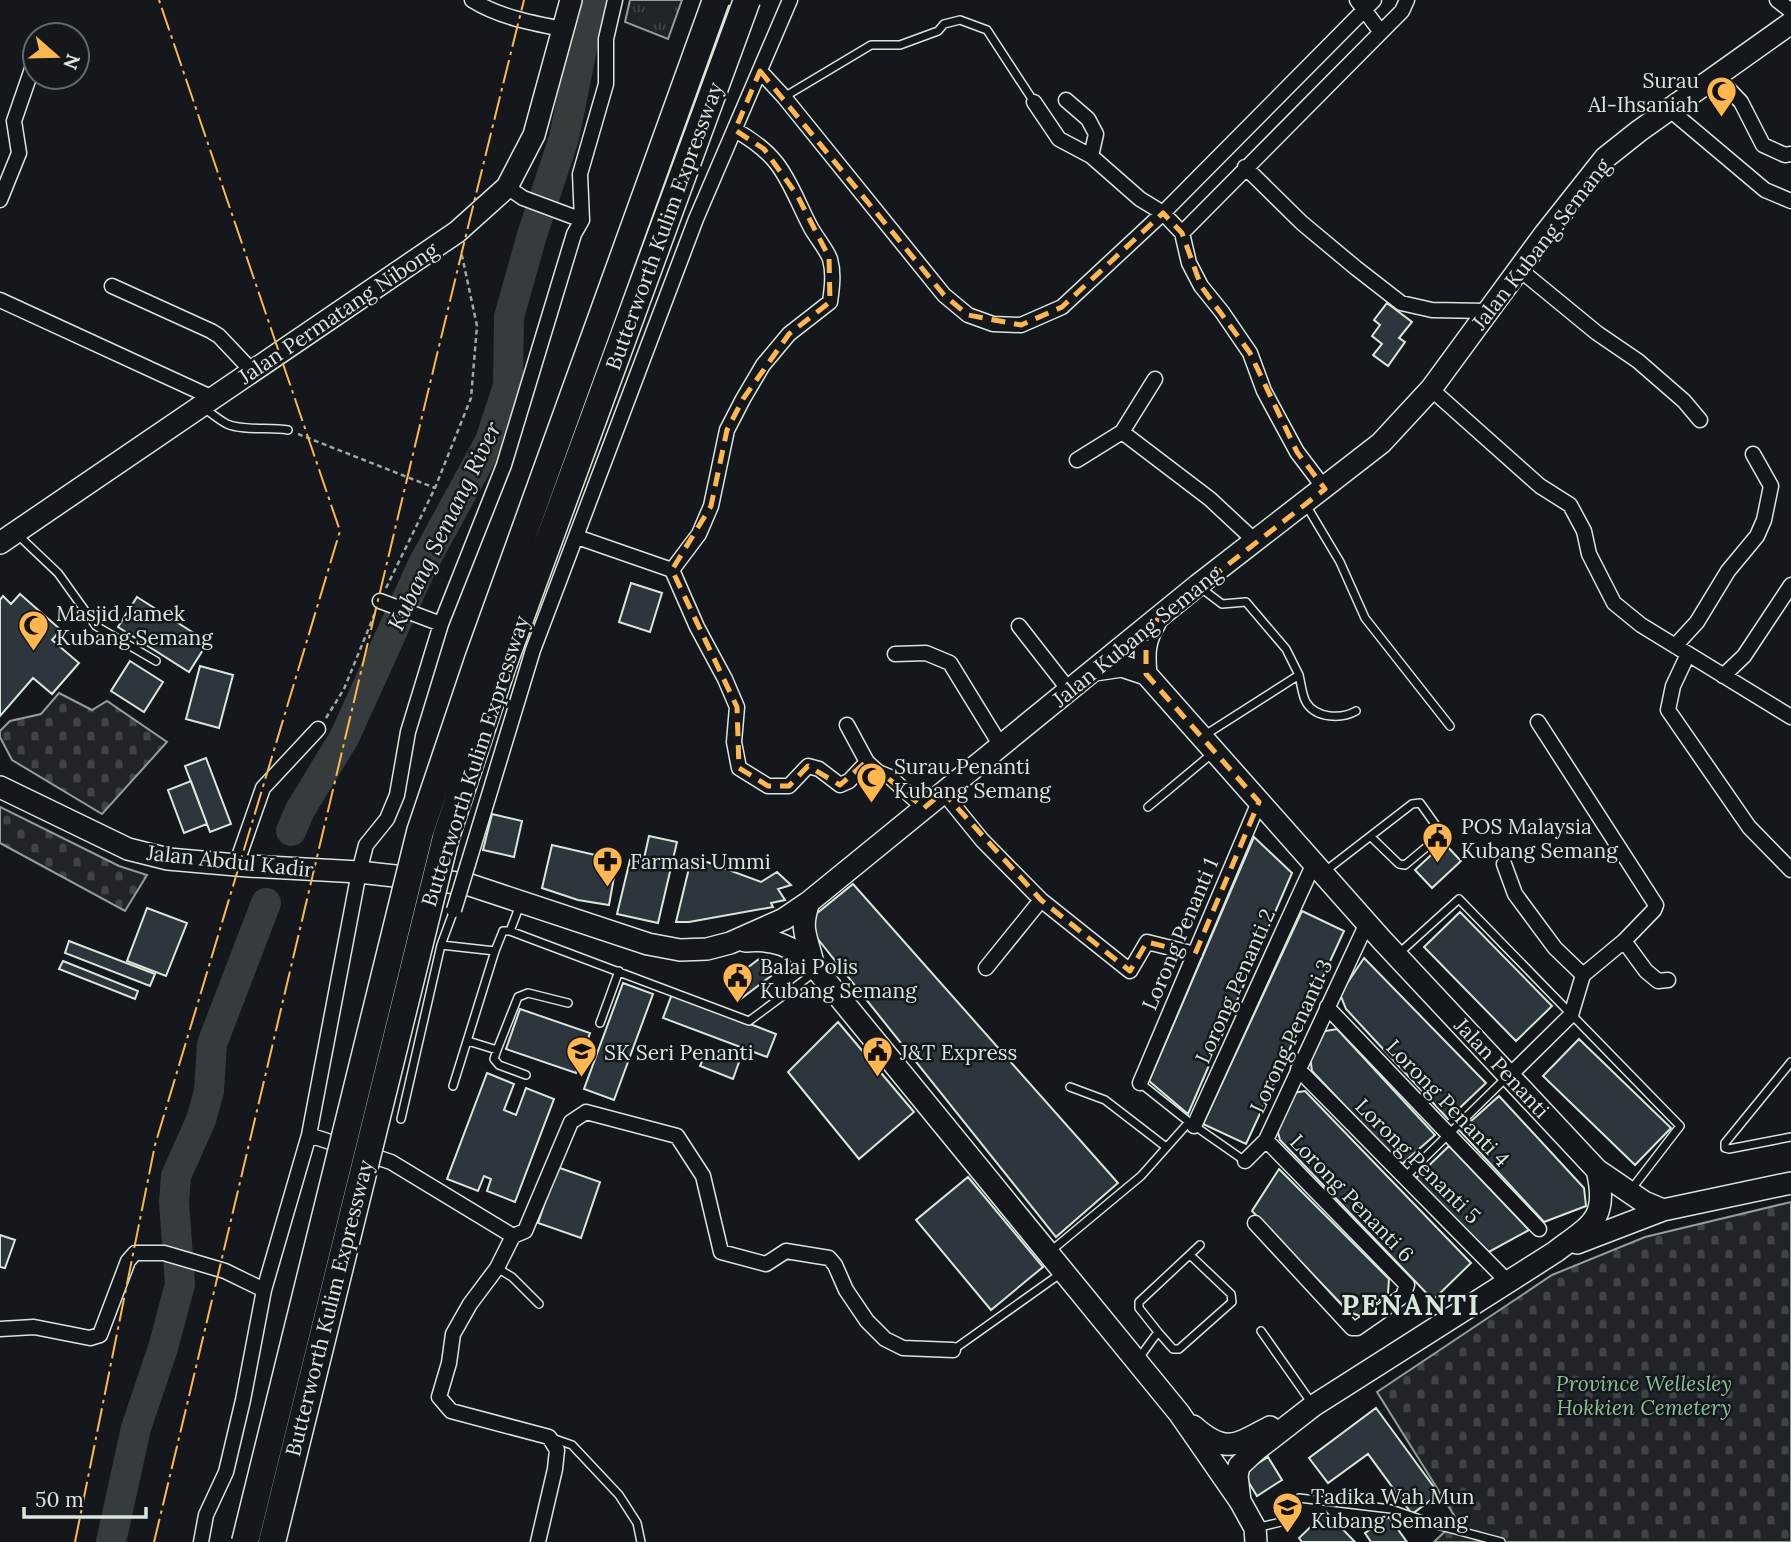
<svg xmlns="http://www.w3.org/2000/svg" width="1791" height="1542" font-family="Lora,serif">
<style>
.grass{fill:url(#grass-tufts);stroke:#939e99;stroke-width:2}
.cemetery{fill:url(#cemetery-stones);stroke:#939e99;stroke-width:2}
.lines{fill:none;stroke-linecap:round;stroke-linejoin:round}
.river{stroke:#363b3e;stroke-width:30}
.building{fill:#2c363c;stroke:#d8e6dc;stroke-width:2}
.service-casing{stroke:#d8e6dc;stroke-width:10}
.minor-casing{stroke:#d8e6dc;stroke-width:17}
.secondary-casing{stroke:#d8e6dc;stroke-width:24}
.path{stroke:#9da8a2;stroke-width:2.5;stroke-dasharray:5 3.5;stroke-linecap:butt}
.service{stroke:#14181c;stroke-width:7}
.minor{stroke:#14181c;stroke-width:14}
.secondary{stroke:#14181c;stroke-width:21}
.minor-bridge-casing{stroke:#d8e6dc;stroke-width:17;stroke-linecap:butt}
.motorway-bridge-casing{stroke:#d8e6dc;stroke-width:29;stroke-linecap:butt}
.minor-bridge{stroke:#14181c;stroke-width:14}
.motorway-bridge{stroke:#14181c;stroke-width:26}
.power{stroke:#ffb74d;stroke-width:2;stroke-dasharray:24 5 3.5 5;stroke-linecap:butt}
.marked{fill:none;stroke:#ffb74d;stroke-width:5;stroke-dasharray:14 9;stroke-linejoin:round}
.labels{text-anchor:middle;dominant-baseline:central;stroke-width:5;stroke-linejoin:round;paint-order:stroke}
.poi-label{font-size:21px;fill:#d8e6dc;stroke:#14181c;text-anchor:start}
.street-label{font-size:21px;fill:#d8e6dc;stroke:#14181c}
.park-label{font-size:21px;font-style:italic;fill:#8ac095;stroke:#14181c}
.water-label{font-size:23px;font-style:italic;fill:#d8e6dc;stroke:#14181c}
.district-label{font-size:28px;font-weight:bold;letter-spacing:2px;fill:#d8e6dc;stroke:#14181c}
</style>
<defs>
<pattern id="grass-tufts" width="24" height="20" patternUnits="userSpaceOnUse" patternTransform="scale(1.75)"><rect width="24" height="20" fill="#202428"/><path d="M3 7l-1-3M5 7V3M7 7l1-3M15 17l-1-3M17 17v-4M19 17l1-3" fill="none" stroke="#404447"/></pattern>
<pattern id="cemetery-stones" width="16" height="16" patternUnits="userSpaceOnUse" patternTransform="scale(1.75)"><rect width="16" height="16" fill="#202428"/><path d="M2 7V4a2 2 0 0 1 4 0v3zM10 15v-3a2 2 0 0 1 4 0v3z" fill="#404447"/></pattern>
</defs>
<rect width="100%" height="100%" fill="#14181c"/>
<!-- grass -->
<path class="grass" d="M630 0H682L668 39 625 22Z"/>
<!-- cemetery -->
<path class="cemetery" d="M59 693 92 710 107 701 167 742 102 814 12 760 0 737V731L10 721 41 714Z
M0 807 119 866 147 875 125 911 0 843Z
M1791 1202V1542H1434L1457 1520 1377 1392 1552 1275 1645 1237Z"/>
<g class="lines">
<!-- river -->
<path class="river" d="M291 831 300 810 344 738 422 566 490 441 508 386 509 317 532 235 564 138 583 44 596 0
M111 1542 136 1428 163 1348 180 1284 174 1202 176 1176 201 1120 209 1091 212 1044 266 903"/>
</g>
<!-- building -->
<path class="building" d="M1387 303 1412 322 1399 338 1405 342 1388 366 1373 355 1382 344 1372 336 1380 325 1374 320Z
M631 583 662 593 650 632 619 622Z
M20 594 61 630 52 640 79 663 52 694 33 678 0 716V600L3 596 11 604Z
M137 597 208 642 189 672 118 627Z
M130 661 163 682 144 712 111 691Z
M200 666 233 675 219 728 186 719Z
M206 758 231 824 210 832 185 766Z
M191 781 207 824 184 833 168 790Z
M492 814 522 821 514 857 483 850Z
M649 836 677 842 658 923 617 914 630 860 643 863Z
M1254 837 1292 873 1188 1114 1149 1081Z
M1444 843 1461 861 1432 888 1415 870Z
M552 845 617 860 609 905 578 900 542 888Z
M707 862 761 882 777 872 791 885 778 889 785 900 771 903 773 907 689 922H676L690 864Z
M853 884 1118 1183 1056 1237 805 923Z
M147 908 187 923 166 976 127 961Z
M1302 911 1344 931 1246 1144 1203 1124Z
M1460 912 1552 1006 1516 1041 1424 947Z
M69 941 155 974 150 986 65 953Z
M1364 958 1486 1083 1448 1119 1346 1009 1340 994Z
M759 959 771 976 738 1001 726 984Z
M63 961 138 991 135 999 59 969Z
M623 983 653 994 614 1100 584 1089Z
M672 994 776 1034 767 1057 663 1018Z
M520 1009 590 1033 576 1073 506 1049Z
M838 1022 914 1112 859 1159 788 1072Z
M1337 1029 1435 1135 1401 1165 1312 1071 1310 1057 1320 1032Z
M1579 1039 1671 1128 1635 1165 1543 1076Z
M707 1050 739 1062 733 1079 700 1066Z
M487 1073 514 1084 504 1110 516 1115 526 1088 554 1099 515 1202 487 1191 491 1179 484 1176 478 1191 447 1179Z
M1305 1091 1471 1263 1433 1300 1280 1140 1277 1129 1293 1093Z
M1499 1096 1584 1188 1586 1206 1544 1222 1460 1131Z
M1449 1146 1529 1230 1487 1253 1415 1179Z
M557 1167 600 1182 581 1238 538 1223Z
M1279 1169 1389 1279 1388 1293 1360 1316 1349 1312 1252 1211Z
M968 1177 1043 1267 991 1310 916 1220Z
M0 1235 15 1240 5 1268 0 1267Z
M1376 1408 1439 1494 1412 1514 1368 1454 1328 1483 1309 1458Z
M1268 1457 1282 1480 1257 1496 1243 1473Z
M1326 1512 1355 1542H1302L1299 1538Z
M1389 1517 1407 1542H1371L1365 1533Z"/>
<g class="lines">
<defs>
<path id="service" d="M784 97 871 45H900L938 31 944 24 960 20 987 30 1034 102
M204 408C211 413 219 420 227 424 242 431 270 427 288 430
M1306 505 1340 562 1365 618 1450 726
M18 535 58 573 96 626 156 661
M1201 588 1222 604 1246 602 1286 649 1299 675
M1205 735 1299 675C1301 683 1302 695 1306 702 1316 719 1342 719 1356 711
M1148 807 1214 752
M1324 872 1412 804 1420 803 1440 831 1436 839 1405 865 1399 864 1371 837
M510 931 520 905
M441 945 495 951 453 1086
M495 951 503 931H510L749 1021 815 972
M1397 955 1459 899 1680 1126 1630 1191
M600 1023 619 971
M468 1041 497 1050 518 997 528 993 568 1003
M497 1050 494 1059 499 1065 526 1075
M1791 1062 1725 1143V1148L1729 1149 1791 1137
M1140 1083 1189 1122 1245 1161
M1070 1087 1105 1100 1166 1147
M401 1119 441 945 454 910
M1405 1177 1507 1077
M1052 1250 1141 1176 1189 1122
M497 1268 512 1277 539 1304
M1261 1331 1313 1405
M1158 1332 1173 1349H1179L1232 1302 1231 1294 1190 1255
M953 1350 1060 1274
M1139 1358 1158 1332 1139 1308V1302L1200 1245
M552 1438 572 1445 619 1495 637 1523 641 1542
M1256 1528 1281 1522 1299 1498 1391 1509 1437 1525 1501 1542"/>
<path id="minor" d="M472 0C499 17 532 23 563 29
M1357 0 1380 31
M1777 0 1791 11
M760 71 784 97 944 295 968 315 993 324 1021 325 1062 307 1163 213 1374 0
M1717 77 1741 102 1763 145 1785 155 1791 154
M1066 100 1088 119 1096 134 1091 156 1140 199 1163 213 1182 233
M1034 102 1059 139 1091 156
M1670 110 1765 190 1791 201
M1245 167 1302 223 1356 268 1401 303 1432 310 1487 311
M507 187 523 198 582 220
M0 200 19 153 14 121 35 60
M1519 269 1597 333 1638 361 1684 401 1700 420
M112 286 211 331 219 336 252 371
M0 300 213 398
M1431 389 1540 486 1570 505 1584 531 1589 554 1614 603 1641 625 1791 717
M1122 432 1155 379
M1077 460 1122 432 1210 499 1255 541
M1325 489 1297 452 1264 391 1250 353 1222 312 1201 286 1189 263 1182 233 1402 11 1407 0
M577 537 672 570 697 627 725 679 737 707 734 742 739 768 768 786H789L808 766 819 769 840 785 849 781 867 762 878 772 890 777 924 808
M672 570 699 534 711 506 727 430 743 399 763 365 789 334 830 302C832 288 834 273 830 259 827 250 815 236 810 226 787 181 784 157 735 130
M380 601 441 624
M1019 626 1069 690
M1675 646 1697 622 1728 571 1757 536 1764 520 1771 486 1753 454
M895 654 926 653 950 663 1001 746
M1688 654 1673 686 1668 710 1749 827 1791 870
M1723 676 1744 656 1791 585
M847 725 867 762
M943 792 982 840 1041 900 1130 971 1147 942 1195 954
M468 864 533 650 696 219 790 0
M1504 864 1515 894 1555 948 1583 975
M236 865 263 788 318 729
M1624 941 1646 971 1658 981 1668 980
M986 968 1041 900
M1327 1007 1539 1229
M1298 1069 1508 1282
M1509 1076 1571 1015 1583 975 1624 941 1654 910 1656 905 1538 722
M1140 1083 1259 802
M1194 1126 1314 863
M309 1135 391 1162 513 1236
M1245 1161 1266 1140 1367 923
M1255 1223 1352 1328H1357L1403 1296 1407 1285 1266 1140
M0 1329 34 1327 90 1338 100 1335 128 1261 135 1253H164L225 1271 264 1290
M201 1542 206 1515 226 1472 243 1400 264 1290 309 1135 359 872 366 845 387 819 397 795 408 732 441 624 504 465 574 234 582 220 580 174 606 84V39L615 0
M538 1542 555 1469 557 1450 549 1437 451 1411 439 1397 449 1363 453 1334 470 1304 497 1268 513 1236 525 1231 571 1122 586 1112 677 1136 703 1176 721 1252 766 1264 786 1251 829 1258 835 1265 846 1290 867 1321 885 1339 903 1348 953 1350"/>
<path id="secondary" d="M0 543 457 232 507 187 534 135 571 0
M1095 670 1122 666 1146 674 1381 939 1597 1170C1609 1219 1591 1225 1555 1252L1313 1406 1255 1451 1239 1466 1237 1476 1240 1501
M1146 674C1144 654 1144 641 1155 623
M0 787 128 849 168 859 248 866 359 872 467 884 648 944 680 950 707 949 730 943 784 919 809 902 1198 585 1381 443 1431 389 1544 235 1605 158 1639 131 1791 23
M809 902C799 930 807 936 813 963
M745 941C774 938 792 946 813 965L1179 1413 1240 1501 1255 1528 1256 1542
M1597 1170 1644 1202 1663 1210
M1577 1243 1663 1210 1791 1183
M1193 1426C1226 1455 1236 1445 1270 1427"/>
</defs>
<!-- service casing -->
<use href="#service" class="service-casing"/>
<!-- minor casing -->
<use href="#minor" class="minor-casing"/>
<!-- secondary casing -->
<use href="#secondary" class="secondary-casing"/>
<!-- path -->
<path class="path" d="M298 434 435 488
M386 588 435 488 471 398 477 326 461 251
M326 718 344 689 375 613"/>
<!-- service -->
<use href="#service" class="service"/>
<!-- minor -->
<use href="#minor" class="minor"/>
<!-- secondary -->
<use href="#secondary" class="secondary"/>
<defs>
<path id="minor-bridge" d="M454 910 468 864"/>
<path id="motorway-bridge" d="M245 1542 420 832 478 660 716 0
M272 1542 446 837 502 668 747 0"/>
</defs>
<!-- minor-bridge casing -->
<use href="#minor-bridge" class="minor-bridge-casing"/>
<!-- motorway-bridge casing -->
<use href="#motorway-bridge" class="motorway-bridge-casing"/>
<!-- minor-bridge -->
<use href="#minor-bridge" class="minor-bridge"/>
<!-- motorway-bridge -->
<use href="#motorway-bridge" class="motorway-bridge"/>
<!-- power -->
<path class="power" d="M75 1542 155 1145 340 531 159 0
M154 1542C278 1028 396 513 524 0"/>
</g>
<!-- marked area -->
<path class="marked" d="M760 71 944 295 968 315 1021 325 1062 307 1163 213 1182 233 1201 286 1250 353 1297 452 1325 489 1158 619 1146 637V674L1259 802 1195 954 1147 942 1130 971 1041 900 943 792 924 808 867 761 840 785 808 766 789 786H768L739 768 737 707 672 570 711 506 727 430 743 399 789 334 830 302 829 257 797 195 764 149 735 130Z"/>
<!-- icons -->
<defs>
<symbol id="mosque-pin" viewBox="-11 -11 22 30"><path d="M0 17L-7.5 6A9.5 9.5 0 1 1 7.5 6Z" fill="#ffb74d" stroke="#14181c"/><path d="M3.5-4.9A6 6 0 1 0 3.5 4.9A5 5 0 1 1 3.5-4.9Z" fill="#111"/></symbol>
<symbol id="civic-pin" viewBox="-11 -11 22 30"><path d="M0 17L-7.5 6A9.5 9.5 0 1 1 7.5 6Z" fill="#ffb74d" stroke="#14181c"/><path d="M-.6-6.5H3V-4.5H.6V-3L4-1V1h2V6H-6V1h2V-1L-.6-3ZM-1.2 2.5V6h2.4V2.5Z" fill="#111"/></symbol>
<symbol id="pharmacy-pin" viewBox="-11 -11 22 30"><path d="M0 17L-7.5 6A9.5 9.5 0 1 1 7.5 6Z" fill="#ffb74d" stroke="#14181c"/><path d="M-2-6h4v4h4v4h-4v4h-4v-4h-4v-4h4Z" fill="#111"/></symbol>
<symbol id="school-pin" viewBox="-11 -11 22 30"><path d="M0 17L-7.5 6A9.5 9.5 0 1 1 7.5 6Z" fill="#ffb74d" stroke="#14181c"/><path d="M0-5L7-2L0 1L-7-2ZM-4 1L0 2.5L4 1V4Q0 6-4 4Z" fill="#111"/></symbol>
</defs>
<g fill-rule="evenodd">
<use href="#mosque-pin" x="1704" y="74" width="35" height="47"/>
<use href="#mosque-pin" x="16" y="608" width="35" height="47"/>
<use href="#mosque-pin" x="854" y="760" width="35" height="47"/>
<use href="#civic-pin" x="1420" y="820" width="35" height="47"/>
<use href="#pharmacy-pin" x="590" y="844" width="35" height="47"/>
<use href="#civic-pin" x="720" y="960" width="35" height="47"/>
<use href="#school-pin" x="564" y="1034" width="35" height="47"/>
<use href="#civic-pin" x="860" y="1034" width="35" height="47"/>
<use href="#school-pin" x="1270" y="1490" width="35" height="47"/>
</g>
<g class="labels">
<!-- poi labels -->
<g class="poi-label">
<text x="1699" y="80" text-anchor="end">Surau<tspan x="1699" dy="24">Al-Ihsaniah</tspan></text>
<text x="56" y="613">Masjid Jamek<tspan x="56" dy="24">Kubang Semang</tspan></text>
<text x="894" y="766">Surau Penanti<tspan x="894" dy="24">Kubang Semang</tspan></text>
<text x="1461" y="826">POS Malaysia<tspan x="1461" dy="24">Kubang Semang</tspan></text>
<text x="630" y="861">Farmasi Ummi</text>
<text x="760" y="966">Balai Polis<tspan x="760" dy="24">Kubang Semang</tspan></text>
<text x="604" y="1052">SK Seri Penanti</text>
<text x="900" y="1052">J&amp;T Express</text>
<text x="1311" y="1496">Tadika Wah Mun<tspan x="1311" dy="24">Kubang Semang</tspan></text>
</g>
<!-- street labels -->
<g class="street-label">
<text transform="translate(664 226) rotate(-70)">Butterworth Kulim Expressway</text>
<text transform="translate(1541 244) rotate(-52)">Jalan Kubang Semang</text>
<text transform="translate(338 313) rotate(-34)">Jalan Permatang Nibong</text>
<text transform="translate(1137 636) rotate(-39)">Jalan Kubang Semang</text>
<text transform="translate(475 761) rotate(-72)">Butterworth Kulim Expressway</text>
<text transform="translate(230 861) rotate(6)">Jalan Abdul Kadir</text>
<text transform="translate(1180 934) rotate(-67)">Lorong Penanti 1</text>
<text transform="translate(1235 986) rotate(-66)">Lorong Penanti 2</text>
<text transform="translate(1291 1036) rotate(-65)">Lorong Penanti 3</text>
<text transform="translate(1502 1068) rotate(47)">Jalan Penanti</text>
<text transform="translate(1448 1103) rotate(46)">Lorong Penanti 4</text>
<text transform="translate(1418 1161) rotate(45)">Lorong Penanti 5</text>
<text transform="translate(1352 1198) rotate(46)">Lorong Penanti 6</text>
<text transform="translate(329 1308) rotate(-76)">Butterworth Kulim Expressway</text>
</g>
<!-- park labels -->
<g class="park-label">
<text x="1644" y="1383">Province Wellesley<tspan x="1644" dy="24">Hokkien Cemetery</tspan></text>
</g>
<!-- water labels -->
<g class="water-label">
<text transform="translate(444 526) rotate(-64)">Kubang Semang River</text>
</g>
<!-- district labels -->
<g class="district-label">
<text x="1411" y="1305">PENANTI</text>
</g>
</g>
<!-- north arrow -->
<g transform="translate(56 56) rotate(110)"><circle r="33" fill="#14181c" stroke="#626a69" stroke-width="2"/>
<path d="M0-5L12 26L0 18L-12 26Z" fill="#ffb74d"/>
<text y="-10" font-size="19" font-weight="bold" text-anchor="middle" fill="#d8e6dc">N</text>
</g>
<!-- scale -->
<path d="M24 1507v10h122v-10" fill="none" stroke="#d8e6dc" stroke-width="3.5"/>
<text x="35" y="1507" font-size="21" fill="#d8e6dc" stroke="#14181c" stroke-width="5" paint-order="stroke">50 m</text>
</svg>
